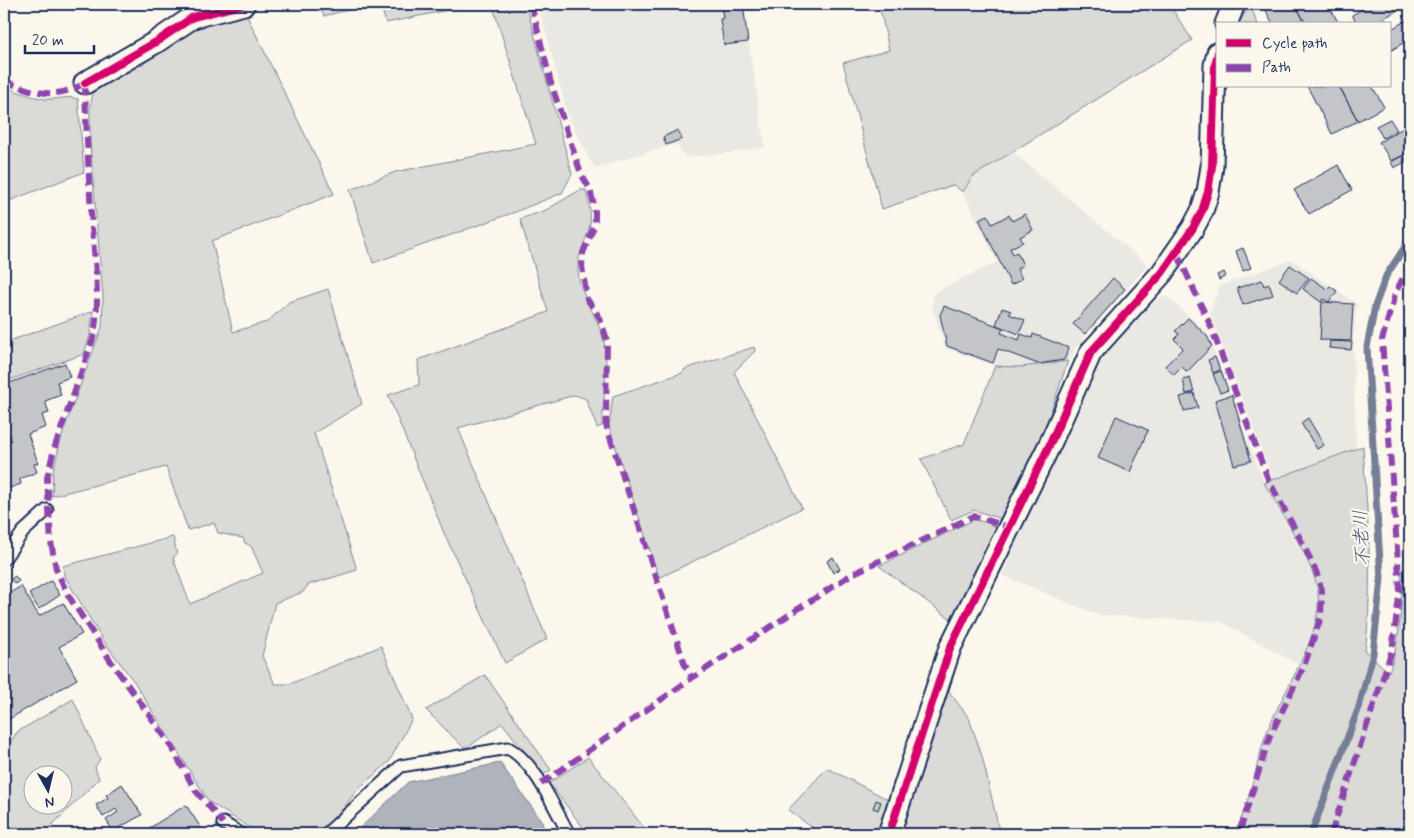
<svg xmlns="http://www.w3.org/2000/svg" width="1414" height="838" font-family="Mynerve,'Klee One',sans-serif">
<style>
.built{fill:#eae8e2}
.green{fill:#dadad7;stroke:#7a849a;fill-rule:evenodd}
.water{fill:#afb3bb;stroke:#747e96}
.lines{fill:none;stroke-linecap:round;stroke-linejoin:round}
.stream{stroke:#747e96;stroke-width:7}
.building{fill:#c3c5c9;stroke:#1b2f5e}
.lane-casing{stroke:#1b2f5e;stroke-width:15}
.street-casing{stroke:#1b2f5e;stroke-width:25}
.lane{stroke:#fbf7ec;stroke-width:11}
.street{stroke:#fbf7ec;stroke-width:21}
.quiet{stroke:#8e44ad;stroke-width:6;stroke-dasharray:12 6;stroke-linecap:butt}
.cycleway-casing{stroke:#fbf7ec;stroke-width:11}
.cycleway{stroke:#d6006c;stroke-width:8}
.labels{text-anchor:middle;dominant-baseline:central;stroke-width:4.5;stroke-linejoin:round;paint-order:stroke}
.water-label{font-size:19px;font-style:italic;fill:#47577a;stroke:#fbf7ec}
</style>
<rect width="100%" height="100%" fill="#fbf7ec"/>
<filter id="ink" filterUnits="userSpaceOnUse"><feTurbulence type="fractalNoise" baseFrequency=".02" numOctaves="2"/><feDisplacementMap in="SourceGraphic" scale="10" xChannelSelector="R" yChannelSelector="G"/><feConvolveMatrix kernelMatrix="1 2 1 2 8 2 1 2 1" color-interpolation-filters="sRGB"/></filter>
<g filter="url(#ink)">
<!-- built -->
<path class="built" d="M538 4H743L765 147 731 153 685 157 676 144 594 168 567 113Z
M1013 152 1148 265 1076 347 1068 361 1020 367 995 366 945 348 932 306 935 292 997 262 963 192 972 177Z
M1292 260 1357 304 1353 339 1356 449 1273 480 1210 313 1219 286Z
M1162 296 1170 299 1207 332 1264 483 1313 572 1318 592 1317 617 1299 665 1222 622 1098 615 1002 575 1083 394 1107 350 1129 324Z"/>
<!-- green -->
<path class="green" d="M319 4H371L324 16Z
M380 4H526L572 174 562 193 515 212 373 263 350 190 395 172 536 144 492 4H477L386 23Z
M875 4H1169L1192 40 972 177 963 192 953 185 882 209 843 63 889 50 881 13Z
M1247 8H1251L1258 24H1239Z
M245 12 334 194 212 241 233 332 267 322 289 302 328 289 362 404 314 433 357 570 308 585 303 592 275 603 262 656 275 684H290L381 646 412 719 389 762 358 789 339 814 318 834H260L209 802 135 683 102 639 64 575 63 566 173 537 177 554 173 558 190 604 263 573 251 546 245 543 243 538 218 533 214 523 188 530 166 467 52 496 53 470 64 429 102 327 103 297 90 143V107L94 90 101 78 180 30Z
M4 86C18 92 31 97 46 99 57 100 68 95 78 99L84 172 4 203Z
M580 190H586C588 200 592 213 590 224 587 241 577 253 578 271 580 298 599 316 604 342 609 368 603 399 602 426L597 428 586 399 575 395 458 428 547 639 505 663 444 533 388 395 419 385 418 360 548 312 520 219 546 210Z
M93 311 90 336 84 354 4 382V343Z
M754 347 755 351 734 372 802 508 659 578 609 427 613 396 682 373 685 369Z
M1068 361 1049 417 1005 518 1001 519 974 510 951 520 921 459 964 444 995 366 1020 367Z
M1363 446C1367 514 1374 582 1365 651L1389 672C1400 642 1403 602 1401 570L1410 579V834H1234C1250 805 1255 768 1265 737 1280 694 1323 638 1318 592 1315 565 1279 509 1264 483Z
M973 520 986 522 999 529 952 620 879 566Z
M485 675 551 770 543 775 502 723 468 747H463L426 710Z
M948 690 969 718 982 756 1000 834H897Z
M73 699 100 759 95 767 99 779 46 831 48 834H4V759H6L11 741 17 732ZM32 776H62V806H32Z
M588 757 649 834H588L549 783Z
M827 768 891 801 878 834H821L788 810Z"/>
<!-- water -->
<path class="water" d="M500 763 541 820 546 834H354L408 782Z"/>
<g class="lines">
<!-- stream -->
<path class="stream" d="M1311 834 1359 707 1373 654 1381 579 1367 347 1375 306 1386 276 1410 239"/>
</g>
<!-- building -->
<path class="building" d="M721 4H743L748 42 724 45 720 19 723 18Z
M1270 4H1295L1306 24H1273L1264 7Z
M1295 4H1328L1339 24H1306Z
M1371 4H1408L1374 24H1357L1352 15Z
M1410 18V39L1390 51V30Z
M1307 86H1339L1358 121 1332 134Z
M1339 86H1372L1384 107 1358 121Z
M1390 119 1397 130 1383 138 1376 126Z
M1410 124V152L1391 161 1379 142Z
M678 130 682 139 666 145 663 137Z
M1404 155 1407 161 1394 168 1391 162Z
M1338 165 1352 190 1309 214 1294 190Z
M1025 214 1033 230 1020 237 1023 242 1010 248 1013 254 1017 252 1023 265 1017 269 1022 279 1011 285 979 219 988 215 992 224 1009 215 1012 221Z
M1243 248 1251 268 1243 271 1236 251Z
M1290 265 1309 278 1297 293 1279 280Z
M1224 272 1226 276 1219 280 1217 275Z
M1113 278 1125 289 1085 334 1073 324Z
M1311 278 1327 289 1330 286 1337 291 1329 302 1323 299 1321 302 1303 289Z
M1262 280 1264 286 1269 284 1273 295 1243 305 1237 288Z
M1322 302 1353 304 1351 341 1320 340Z
M944 306 1003 328 1001 333 1019 340 1021 334 1032 338 1033 334 1069 348 1064 360 1038 364 998 349 993 363 947 346 940 315Z
M1002 308 1011 311 1009 314 1025 320 1019 334 996 325Z
M1188 318 1207 336 1212 346 1187 372 1182 367 1174 375 1165 366 1183 348 1174 339 1179 334 1175 331Z
M1330 341 1352 342 1351 350 1329 348Z
M1215 357 1220 370 1213 373 1208 360Z
M65 363 70 377 57 382 61 395 45 401 49 413 42 415 46 427 28 434 38 463 34 464 37 472 20 479 21 484 4 490V385Z
M1221 371 1228 390 1220 393 1213 374Z
M1190 378 1194 392 1186 394 1183 380Z
M1194 393 1198 408 1184 411 1180 397Z
M1232 395 1251 461 1234 465 1215 400Z
M1116 416 1148 430 1130 472 1098 458Z
M1308 418 1324 445 1317 449 1301 423Z
M4 512 10 519 4 525Z
M833 557 840 569 833 573 827 561Z
M15 576 19 581 15 584 11 579Z
M51 581 60 595 39 609 29 594Z
M21 586 39 616 63 603 82 634 59 647 77 679 4 722V597Z
M122 784 142 815 113 831 106 820 118 812 116 809 103 817 96 805 108 798 106 795Z
M876 800 881 802 878 810 873 808Z
M186 805 201 828 192 834H140Z"/>
<g class="lines">
<defs>
<path id="lane" d="M4 559 23 532 47 510
M223 823 241 834
M326 834 401 766 508 748C535 762 554 808 569 834"/>
<path id="street" d="M1226 24 1234 4
M85 83 156 42 193 17 244 4
M889 834 950 648 1050 444 1091 352 1162 273 1193 228 1202 211 1208 192 1212 166 1215 65 1218 53"/>
</defs>
<!-- lane casing -->
<use href="#lane" class="lane-casing"/>
<!-- street casing -->
<use href="#street" class="street-casing"/>
<!-- lane -->
<use href="#lane" class="lane"/>
<!-- street -->
<use href="#street" class="street"/>
<!-- quiet -->
<path class="quiet" d="M531 4 551 83 581 174 590 189 595 210V224L583 253 582 266 587 299 600 318 607 340 606 425 685 665 692 678
M4 81C35 92 54 101 85 83
M85 83C86 131 89 180 92 228 95 266 101 302 93 339L54 449 47 478 51 542 56 569 68 595 114 666 168 741 195 790 223 823
M1177 253 1211 327 1268 479 1302 542 1316 571 1322 591 1321 617 1304 666 1270 736 1239 834
M541 784 692 678 852 574 974 516 1009 527
M1331 834 1392 650 1400 590 1382 340 1396 291 1410 265"/>
<defs>
<path id="cycleway" d="M85 83 156 42 193 17 244 4
M889 834 950 648 1050 444 1091 352 1162 273 1193 228 1202 211 1208 192 1212 166 1215 65 1218 53"/>
</defs>
<!-- cycleway casing -->
<use href="#cycleway" class="cycleway-casing"/>
<!-- cycleway -->
<use href="#cycleway" class="cycleway"/>
</g>
</g>
<g class="labels">
<!-- water labels -->
<g class="water-label">
<text transform="translate(1362 538) rotate(-93)">不老川</text>
</g>
</g>
<!-- margin -->
<rect width="1414" height="838" fill="none" stroke="#fbf7ec" stroke-width="20"/>
<rect x="10" y="10" width="1394" height="818" fill="none" stroke="#1b2f5e" stroke-width="2" filter="url(#ink)"/>
<!-- legend -->
<rect x="1216" y="22" width="175" height="65" fill="#fbf7ec" stroke="#a1a7b3"/>
<rect x="1226" y="39" width="25" height="8" fill="#d6006c" stroke="#a1a7b3"/>
<text x="1262" y="48" font-size="15" fill="#1b2f5e">Cycle path</text>
<rect x="1226" y="64" width="25" height="8" fill="#8e44ad" stroke="#a1a7b3"/>
<text x="1262" y="72" font-size="15" fill="#1b2f5e">Path</text>
<!-- north arrow -->
<g transform="translate(48 790) rotate(172)"><circle r="24" fill="#fbf7ec" stroke="#a1a7b3"/>
<path d="M0-4L9 19L0 12L-9 19Z" fill="#1b2f5e"/>
<text y="-8" font-size="14" font-weight="bold" text-anchor="middle" fill="#1b2f5e">N</text>
</g>
<!-- scale -->
<path d="M25 45v8h69v-8" fill="none" stroke="#1b2f5e" stroke-width="2.5"/>
<text x="32" y="45" font-size="15" fill="#1b2f5e" stroke="#fbf7ec" stroke-width="4" paint-order="stroke">20 m</text>
</svg>
